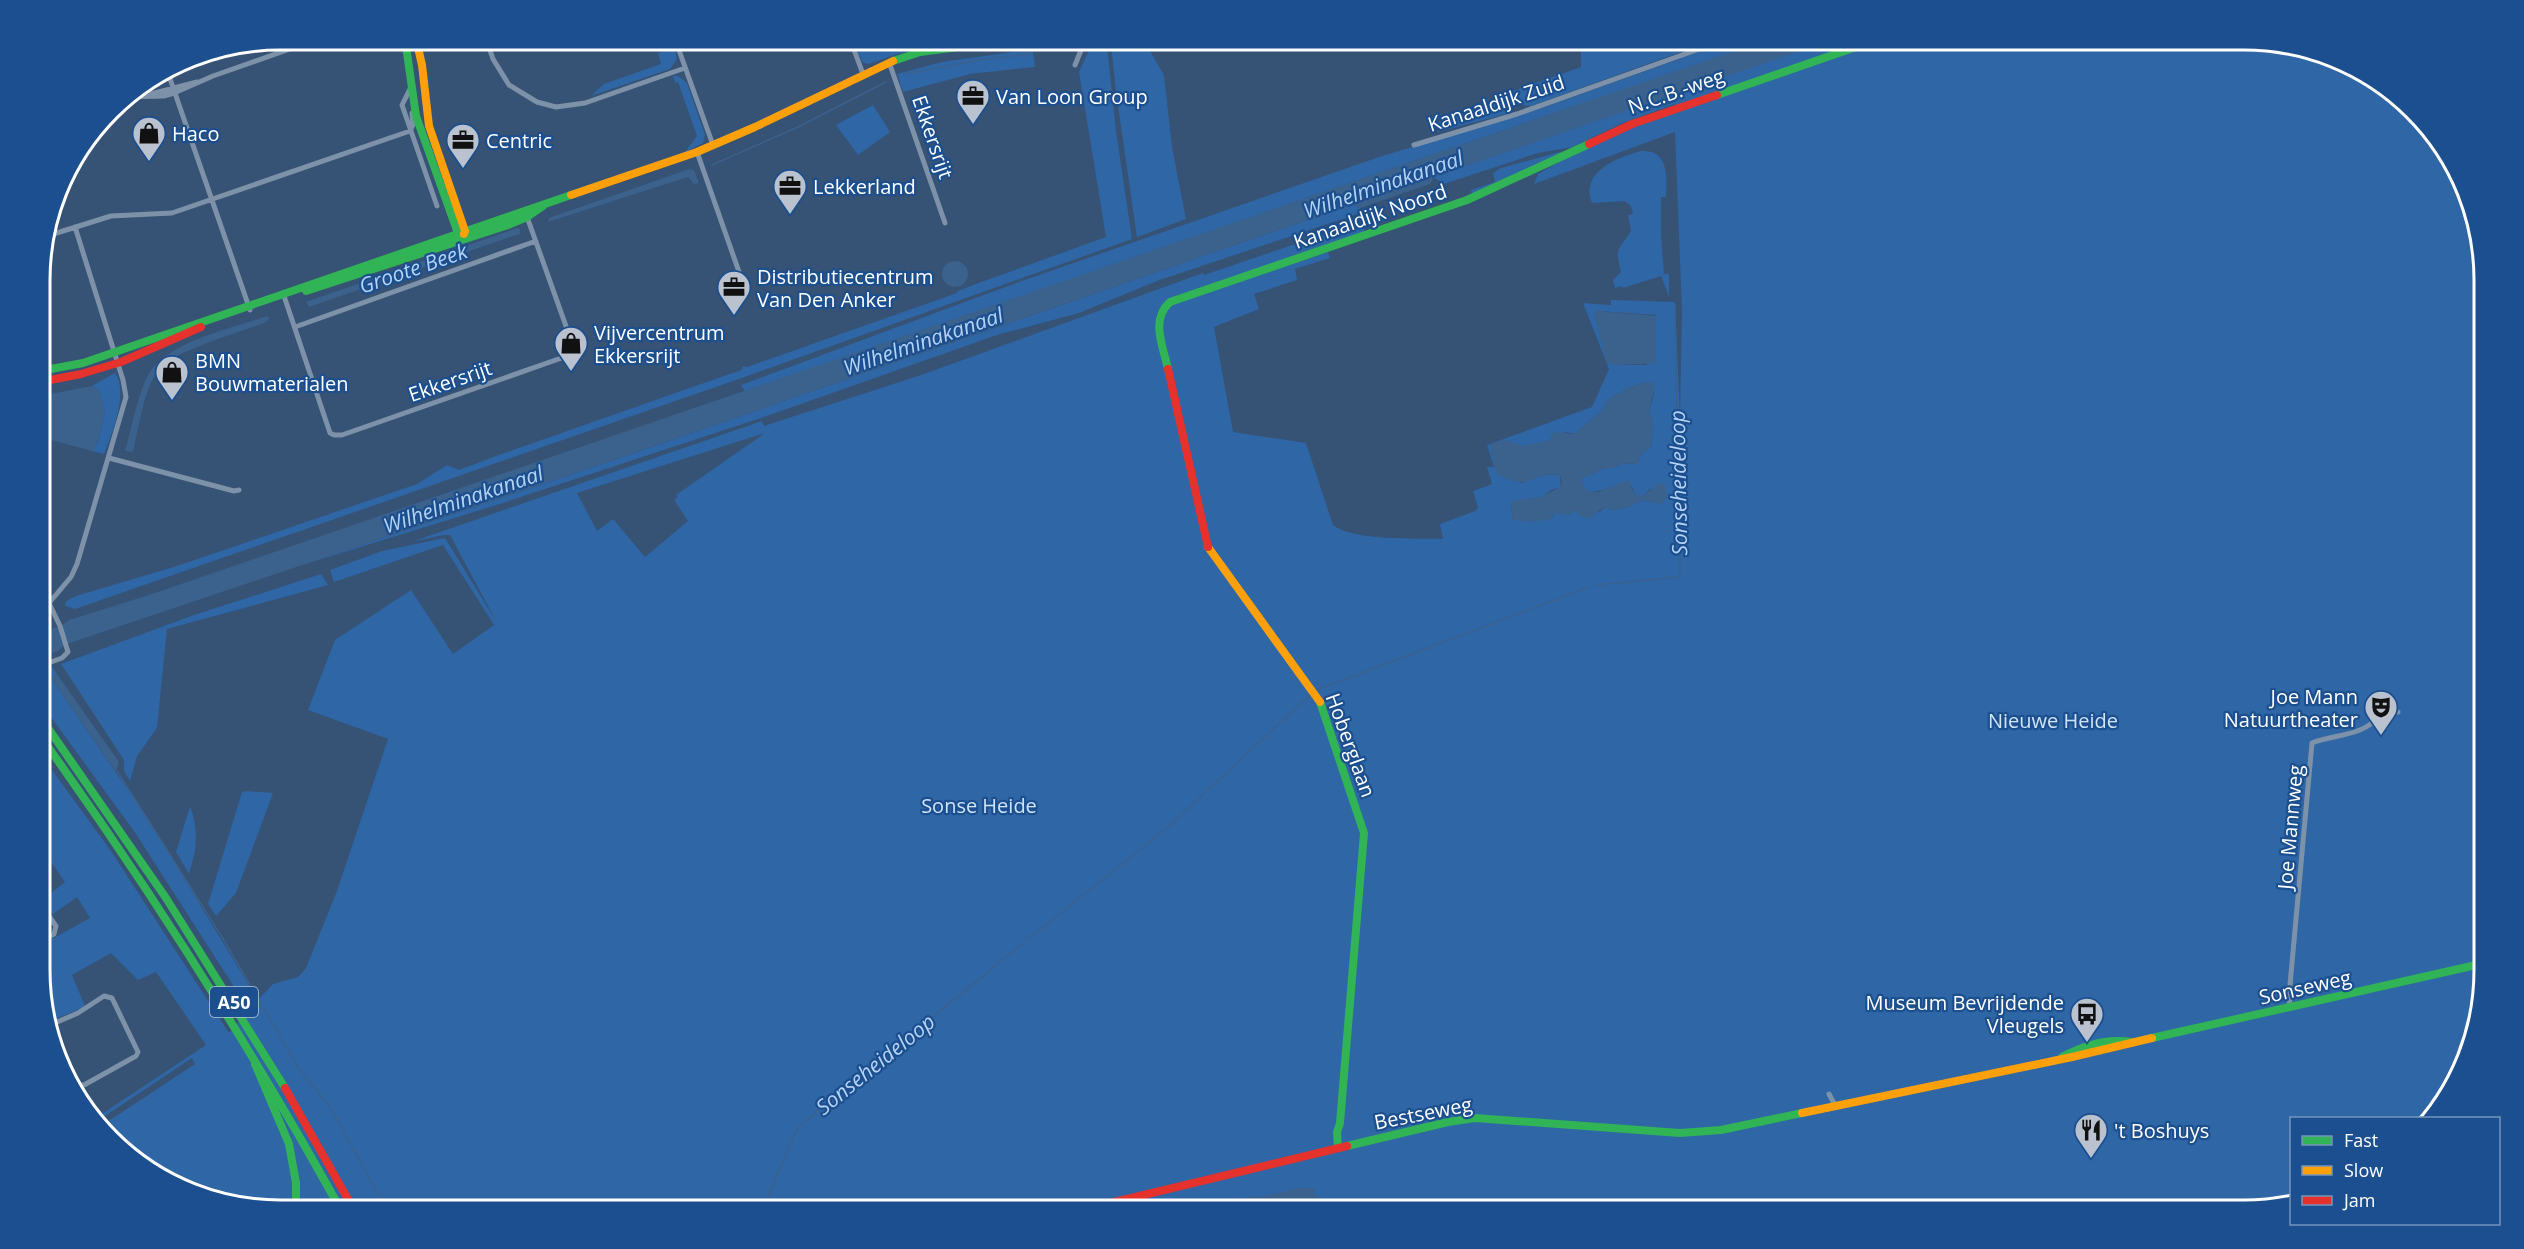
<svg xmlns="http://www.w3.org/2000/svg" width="2524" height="1249" font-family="'Open Sans',sans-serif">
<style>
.green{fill:#2f66a5;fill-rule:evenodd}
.water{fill:#3b618d}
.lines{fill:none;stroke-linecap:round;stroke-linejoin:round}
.stream{stroke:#3b618d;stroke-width:1.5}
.street{stroke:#7d92a8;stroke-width:5}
.fast{stroke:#30b455;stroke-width:8}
.slow{stroke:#ff9f0a;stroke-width:8}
.jam{stroke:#e5322d;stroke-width:8}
.labels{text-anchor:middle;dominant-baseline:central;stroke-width:4.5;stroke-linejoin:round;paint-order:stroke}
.shield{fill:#1b4f8f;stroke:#bbcadd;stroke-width:1.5}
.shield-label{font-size:18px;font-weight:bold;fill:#fff}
.street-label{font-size:20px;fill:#fff;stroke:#1b4f8f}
.poi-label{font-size:20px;fill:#fff;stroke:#1b4f8f;text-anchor:start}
.park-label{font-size:20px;fill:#cfe3fa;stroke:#1b4f8f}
.water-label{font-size:21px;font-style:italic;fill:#b5d3f5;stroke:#1b4f8f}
.rim{fill:none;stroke:#fff;stroke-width:3}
</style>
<rect width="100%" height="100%" fill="#365274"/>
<!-- green -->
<path class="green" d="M853 39H863L867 50 872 52 911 39H938L939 43 901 53 868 64 862 62Z
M1106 39H1143L1164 75 1172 147 1186 219 1137 237 1116 92 1111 44Z
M1581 39H2245L2351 64 2403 98 2444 146 2483 248 2485 970 2460 1076 2432 1118H2292L2291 1203 2260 1209 280 1210 173 1185 101 1126 195 1064 192 1058 96 1122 97 1117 206 1045 156 972 138 980 111 953 72 975 85 1006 82 1008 56 1019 41 998V945L90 918 77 897 53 914 41 901 65 882 41 848V755L111 851 229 1033 249 1010 136 834 40 702V668L50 664 57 674 51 678 148 819 258 1000 273 984 298 977 306 968 337 891 388 739 308 710 335 640 411 590 453 654 494 625 443 545 334 582 330 570 382 551 445 538 496 621 450 535H444L411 542 762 421 764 426 921 375 1203 273 1204 275 1313 238 1359 226 1364 228 1365 232 1266 273 1328 252 1330 258 1295 269 1297 280 1254 294 1259 309 1214 327 1233 432 1306 443 1333 525C1353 541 1416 538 1443 539L1440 524 1475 511 1478 508 1473 491 1492 484 1487 467H1494L1487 445 1592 407 1609 369 1583 303 1611 305V300L1675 302 1680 416 1682 311 1675 132 1534 184 1538 174 1583 148 1614 134 1674 113 1675 104 1625 122 1572 147 1538 153 1444 184 1433 177 1583 125 1580 104 748 390H744L741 385 1016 283 1382 156 1542 108 1682 58 1681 52 1531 106 1523 105 1513 91 1581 67ZM1598 311 1655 315 1647 365H1619L1594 314ZM1647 382 1654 394 1649 411 1653 426 1651 447 1642 453 1637 464 1622 463 1614 468H1605L1580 479 1587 492C1605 492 1611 484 1632 486L1635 495H1644L1651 488 1649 502 1642 500 1628 507 1612 510 1605 507 1600 512 1573 509 1554 514 1551 519 1513 520 1511 502 1542 497 1551 490 1561 487 1560 475C1546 473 1534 477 1522 483 1505 477 1495 461 1490 445 1507 441 1508 445 1523 446 1538 447 1553 438 1566 432L1574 434 1603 410 1609 399 1630 387ZM765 433 676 495 678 497 674 500 688 521 645 557 613 519 597 531 577 493Z
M1107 46 1116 131 1132 239 739 379 75 609 65 606 66 601 76 596 177 566 417 484 447 465 459 470 496 456 741 370 743 366 747 367 957 293 958 291 973 285 1106 237 1079 72 1090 48Z
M674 48 677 59 670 69 591 96 604 84 661 64 658 53Z
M1013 52H1033L1035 67 970 74 903 92 897 74 942 62Z
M673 76H678L687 83 705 135 703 143 685 152 697 136 678 82 675 83Z
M1505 98 1508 109 1506 114 1438 132 1436 123Z
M873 105 890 132 858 155 836 125Z
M1641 151C1669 149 1667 177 1666 197H1661V235L1664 274H1669V297L1661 276 1623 288 1622 286 1615 288 1613 280 1621 272C1615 247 1617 253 1631 231L1628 215 1633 214 1631 206 1625 201 1592 203C1579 172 1618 157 1641 151Z
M1559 152 1562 153 1472 195 1471 190 1495 182 1493 173 1501 168Z
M1353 204 1360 208 1357 214 1157 281 1079 313 997 335 761 418 503 503 296 567 573 474Z
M115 373C129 392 112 434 104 454L92 451 97 445 105 411 92 386Z
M321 574 328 585 167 629 157 728 137 756 130 781 124 771V760L61 664 194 615Z
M246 791 273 793 236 893 216 916 208 904 242 792Z
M190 806C199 830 197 849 189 874L176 852Z"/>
<!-- water -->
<path class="water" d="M1769 39H1834L1434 177 1430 184 1360 208 1353 204 573 474 64 645 58 651 40 657V633L62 625 69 620 152 594Z
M689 169 694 170 699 183 694 184 688 177 548 222 549 218Z
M517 228 520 229V234L516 235 309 307 306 302Z
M942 274a13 13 0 1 1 26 0a13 13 0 1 1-26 0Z
M1598 311 1656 316V363L1619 365 1607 363 1594 314Z
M267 316 270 318 264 323C239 333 170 351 156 373 143 395 139 427 133 452L125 451C132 427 136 401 146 379 162 342 230 329 267 316Z
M1647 382 1655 384 1649 411 1653 426 1651 447 1642 453 1637 464 1622 463 1614 468H1605L1580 479 1588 492H1598L1628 480 1635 495H1644L1661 482 1666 487 1667 498 1661 504 1642 500 1628 507 1612 510 1605 507 1588 519 1580 516 1573 509 1570 515 1554 514 1551 519 1532 522 1513 520 1511 502C1521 498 1533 500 1542 496 1549 494 1554 489 1561 487L1562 482 1560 475C1540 472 1538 480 1523 482 1516 483 1500 479 1497 472 1494 464 1492 453 1490 444L1504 440 1524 446 1549 440 1554 432 1574 434 1603 410 1609 399 1630 387Z
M92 386 99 389 105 411 96 448 92 451 40 437V396Z
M57 674 119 762 116 772 51 678Z
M1299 1188H1316L1313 1194 1339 1210H1199L1221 1200 1266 1196Z"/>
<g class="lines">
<!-- stream -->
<path class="stream" d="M904 74 979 60 1029 54V51
M712 165 798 127 886 82
M1596 585 1680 577 1675 305
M1319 689 1589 587
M117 771 222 937 299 1069 330 1107 387 1210
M1027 940 1167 828 1310 695
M762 1210 798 1127 1022 944"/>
<!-- street -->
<path class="street" d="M486 39 493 59 509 85 537 102 556 107 585 103 685 68
M675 39 713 145
M850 39 863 74
M889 62 945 223
M1075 65 1084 43 1082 39
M167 70 250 310
M411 87 402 105 437 206
M151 94 197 82
M123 97 164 96 174 93 213 76 318 39
M410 131 413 125 412 113
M1414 145 1517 114 1727 39
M697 152 745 289
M47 236 111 216 172 213 410 131
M283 293 330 433 334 435H342L570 355 572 343 526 214
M295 327 536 241
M109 458 234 491 239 490
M40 666 62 658 68 652 60 626 49 603 71 577 77 564 126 397 123 380 75 227
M41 905 56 926 54 934 41 941
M2290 1007 2289 996 2312 743C2328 736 2352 736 2366 727 2379 719 2382 712 2398 712
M48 1026 78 1013 104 996 112 998 138 1052 136 1056 84 1085H78L70 1076 48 1027
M1829 1094 1836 1107"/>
<!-- fast -->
<path class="fast" d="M405 39 416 116 459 236
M893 61 920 52 1019 39
M1717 95 1879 39
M306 291 508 225 527 217 543 206
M1168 369C1163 346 1150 320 1170 302L1467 200 1589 144
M40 371 83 363 571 195
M1320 702 1364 833 1340 1123 1337 1132 1338 1148
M41 718 166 898 285 1088
M41 737C150 889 250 1046 341 1210
M2152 1038 2485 963
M2062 1057C2084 1045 2107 1038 2132 1042
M255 1064 289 1144 296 1183V1210
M1347 1146 1448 1122 1475 1118 1680 1133 1721 1130 1802 1113"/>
<!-- slow -->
<path class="slow" d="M416 39 422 65 429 126 465 231 464 234
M571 195 697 152 755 127 893 61
M1208 547 1320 702
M1802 1113 2072 1057 2152 1038"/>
<!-- jam -->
<path class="jam" d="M1589 144 1632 124 1717 95
M1168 369 1208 547
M40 382 81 374 121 362 201 327
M285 1088 354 1210
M1081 1210 1347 1146"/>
</g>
<!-- icons -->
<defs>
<symbol id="office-pin" viewBox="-11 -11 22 30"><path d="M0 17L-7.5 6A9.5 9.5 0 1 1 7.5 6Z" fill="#b9c2ce" stroke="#1b4f8f"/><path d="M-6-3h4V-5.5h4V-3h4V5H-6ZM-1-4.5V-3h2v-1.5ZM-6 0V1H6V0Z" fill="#111"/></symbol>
<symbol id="shop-pin" viewBox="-11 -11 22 30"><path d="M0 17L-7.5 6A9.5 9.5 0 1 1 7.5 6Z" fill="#b9c2ce" stroke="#1b4f8f"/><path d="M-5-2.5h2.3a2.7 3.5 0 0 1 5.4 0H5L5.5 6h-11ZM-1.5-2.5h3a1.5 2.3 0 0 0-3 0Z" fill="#111"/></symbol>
<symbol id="theatre-pin" viewBox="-11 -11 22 30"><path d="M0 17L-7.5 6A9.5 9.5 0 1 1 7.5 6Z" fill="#b9c2ce" stroke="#1b4f8f"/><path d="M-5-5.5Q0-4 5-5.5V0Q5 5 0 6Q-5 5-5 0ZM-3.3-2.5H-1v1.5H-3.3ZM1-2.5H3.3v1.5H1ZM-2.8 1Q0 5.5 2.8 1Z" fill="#111"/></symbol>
<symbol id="bus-pin" viewBox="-11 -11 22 30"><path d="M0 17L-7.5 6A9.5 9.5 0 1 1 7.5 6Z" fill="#b9c2ce" stroke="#1b4f8f"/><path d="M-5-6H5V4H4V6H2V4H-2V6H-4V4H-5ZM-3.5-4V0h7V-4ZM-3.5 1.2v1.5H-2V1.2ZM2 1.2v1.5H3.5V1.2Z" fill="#111"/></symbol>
<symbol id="restaurant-pin" viewBox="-11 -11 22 30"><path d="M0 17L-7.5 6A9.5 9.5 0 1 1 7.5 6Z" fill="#b9c2ce" stroke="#1b4f8f"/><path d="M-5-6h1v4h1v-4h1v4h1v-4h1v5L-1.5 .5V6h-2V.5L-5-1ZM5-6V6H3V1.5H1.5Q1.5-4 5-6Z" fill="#111"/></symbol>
</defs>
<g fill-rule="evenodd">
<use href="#office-pin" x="954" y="77" width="38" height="52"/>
<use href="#shop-pin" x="130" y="114" width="38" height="52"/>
<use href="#office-pin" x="444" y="121" width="38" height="52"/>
<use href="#office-pin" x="771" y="167" width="38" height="52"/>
<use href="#office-pin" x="715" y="268" width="38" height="52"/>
<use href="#shop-pin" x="552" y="324" width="38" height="52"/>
<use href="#shop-pin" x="153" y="353" width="38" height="52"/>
<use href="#theatre-pin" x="2362" y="688" width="38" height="52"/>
<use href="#bus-pin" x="2068" y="995" width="38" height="52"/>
<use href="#restaurant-pin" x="2072" y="1111" width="38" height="52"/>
</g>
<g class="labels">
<!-- shield labels -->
<rect class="shield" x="210" y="987" width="48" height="30" rx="4.5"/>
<g class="shield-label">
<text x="234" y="1002">A50</text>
</g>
<!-- street labels -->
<g class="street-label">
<text transform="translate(1676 91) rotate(-19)">N.C.B.-weg</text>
<text transform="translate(1496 103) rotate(-18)">Kanaaldijk Zuid</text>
<text transform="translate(933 137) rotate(71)">Ekkersrijt</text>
<text transform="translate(1370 216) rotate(-19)">Kanaaldijk Noord</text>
<text transform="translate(450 381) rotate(-19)">Ekkersrijt</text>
<text transform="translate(1351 745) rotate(70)">Hoberglaan</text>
<text transform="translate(2290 827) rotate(-85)">Joe Mannweg</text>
<text transform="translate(2305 987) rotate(-13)">Sonseweg</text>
<text transform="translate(1423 1113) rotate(-11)">Bestseweg</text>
</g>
<!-- poi labels -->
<g class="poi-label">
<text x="996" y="96">Van Loon Group</text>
<text x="172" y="133">Haco</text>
<text x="486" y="140">Centric</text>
<text x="813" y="186">Lekkerland</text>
<text x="757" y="276">Distributiecentrum<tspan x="757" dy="23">Van Den Anker</tspan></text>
<text x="594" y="332">Vijvercentrum<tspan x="594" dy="23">Ekkersrijt</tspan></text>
<text x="195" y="360">BMN<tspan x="195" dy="23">Bouwmaterialen</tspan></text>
<text x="2358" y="696" text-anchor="end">Joe Mann<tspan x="2358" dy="23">Natuurtheater</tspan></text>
<text x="2064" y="1002" text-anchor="end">Museum Bevrijdende<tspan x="2064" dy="23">Vleugels</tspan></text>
<text x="2114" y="1130">'t Boshuys</text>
</g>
<!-- park labels -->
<g class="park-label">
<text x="2053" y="720">Nieuwe Heide</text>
<text x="979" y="805">Sonse Heide</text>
</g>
<!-- water labels -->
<g class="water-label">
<text transform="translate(1383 184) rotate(-19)">Wilhelminakanaal</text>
<text transform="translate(413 268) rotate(-19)">Groote Beek</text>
<text transform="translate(923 341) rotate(-19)">Wilhelminakanaal</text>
<text transform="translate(1678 483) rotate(-91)">Sonseheideloop</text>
<text transform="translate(463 499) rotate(-19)">Wilhelminakanaal</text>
<text transform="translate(875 1064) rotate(-39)">Sonseheideloop</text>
</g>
</g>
<!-- crop -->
<path d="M0 0H2524V1249H0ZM280 50H2244A230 230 0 0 1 2474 280V970A230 230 0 0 1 2244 1200H280A230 230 0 0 1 50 970V280A230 230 0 0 1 280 50Z" fill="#1b4f8f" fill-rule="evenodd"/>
<path class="rim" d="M280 50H2244A230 230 0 0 1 2474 280V970A230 230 0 0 1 2244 1200H280A230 230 0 0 1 50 970V280A230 230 0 0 1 280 50Z"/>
<!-- legend -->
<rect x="2290" y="1117" width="210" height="108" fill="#1b4f8f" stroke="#7695bc" stroke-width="1.5"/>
<rect x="2302" y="1136" width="30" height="9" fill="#30b455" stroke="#7695bc" stroke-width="1.5"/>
<text x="2344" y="1147" font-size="18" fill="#ffffff">Fast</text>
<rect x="2302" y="1166" width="30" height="9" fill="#ff9f0a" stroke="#7695bc" stroke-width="1.5"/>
<text x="2344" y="1177" font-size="18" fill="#ffffff">Slow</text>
<rect x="2302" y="1196" width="30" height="9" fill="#e5322d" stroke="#7695bc" stroke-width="1.5"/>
<text x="2344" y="1207" font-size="18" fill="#ffffff">Jam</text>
</svg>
